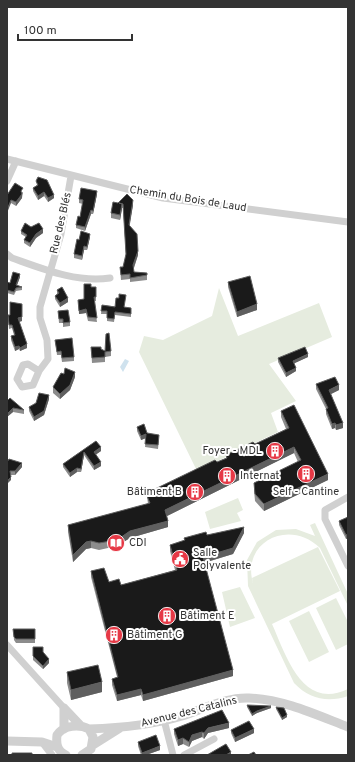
<svg xmlns="http://www.w3.org/2000/svg" width="355" height="762" font-family="Overpass,sans-serif">
<style>
.green{fill:#e6ecdf}
.water{fill:#cfe2ee}
.lines{fill:none;stroke-linecap:round;stroke-linejoin:round}
.minor{stroke:#d0d0d0;stroke-width:7}
.tertiary{stroke:#d0d0d0;stroke-width:9}
.wall{fill:#8c8c8c}
.shaded-wall{fill:#5f5f5f}
.building{fill:#1a1a1a;stroke:#5f5f5f}
.labels{text-anchor:middle;dominant-baseline:central;stroke-width:4;stroke-linejoin:round;paint-order:stroke}
.street-label{font-size:11px;fill:#333;stroke:#fff}
.poi-label{font-size:11px;fill:#333;stroke:#fff;text-anchor:start}
</style>
<rect width="100%" height="100%" fill="#fff"/>
<!-- green -->
<path class="green" d="M219 288 238 336 319 303 332 337 269 364 296 401 271 413 278 432 197 471 139 352 144 336 163 340 212 316Z
M238 498 243 510 237 513 241 521 210 529 205 512Z
M315 523 348 594V606L320 548C289 518 241 542 253 583L252 578 318 547 340 591 272 624C286 655 302 711 348 689V696C328 703 309 699 294 683L248 586 247 560 257 542 276 530 296 529 315 536 310 525Z
M240 587 255 618 230 627 222 592Z
M336 598 348 622V644L336 650 316 608Z
M309 611 329 652 309 662 289 621Z"/>
<!-- water -->
<path class="water" d="M125 359 129 361 123 372 120 367Z"/>
<g class="lines">
<!-- minor -->
<path class="minor" d="M7 159 163 198 348 222
M7 181 16 161
M7 254 12 258C43 269 77 283 110 278
M39 371 28 364 23 365 17 379 22 387 33 385 39 371 48 359 47 340 40 318V307L61 234 71 176
M348 497 325 510V519L348 566
M7 645 64 708
M164 720 173 755
M42 742 52 755
M184 755 214 739"/>
<!-- tertiary -->
<path class="tertiary" d="M64 708 81 726
M64 729V708
M89 729C120 728 152 725 182 716 204 709 226 697 249 698 283 699 317 715 348 727
M7 741 42 742 57 747
M93 745 120 728
M66 755C57 751 56 744 57 735 64 725 79 724 89 729L93 737 91 749 82 755"/>
</g>
<!-- wall -->
<path class="wall" d="M36 181 54 198 48 202 44 196 38 200 33 191V188L37 185Z
M23 192 22 198 16 206 11 203 7 195Z
M97 194 93 214H91L85 231 76 228V225L80 217 83 204 79 203V199Z
M118 203 133 205 129 226 138 255 134 268V272L147 273V280L130 282V279L121 280 120 267H123L126 255 123 208H122L120 220 111 218V213Z
M31 227 43 233 36 238 30 247 24 243V240L26 237 21 234V231Z
M90 237 87 250H84L82 260 74 258V254L79 240Z
M20 277 17 285 22 287V290L16 291 14 295 7 293V282L10 283Z
M228 282 257 310 237 317 228 287Z
M91 287H96V301H94L97 322 88 321 86 313 79 314 78 300 84 299Z
M57 290 68 302 60 307 55 299V296L57 294Z
M102 305 131 308V317L115 315 114 322 107 321V314H101Z
M58 311 70 322V326L63 327V323H59Z
M8 315 22 321 19 322 27 348 20 351 19 349 15 351 11 340V336L14 335 12 328 9 329Z
M55 340 74 357V361L62 362 61 355H57Z
M91 347 105 351H111V356L105 357V362L92 363Z
M308 357 294 363 296 371 286 377 278 362V358Z
M75 377 70 390 60 399 53 393V387Z
M316 384 339 390 331 394 343 428 336 430 335 428 332 429 326 414V409L316 389Z
M49 399 44 415 34 421 29 411V407Z
M7 401 24 410V414L13 412 7 417Z
M281 411 328 480 264 511 263 510 255 501 254 490V483L298 462 294 453 167 516 168 527 130 538 117 546 99 550 91 548 86 549 73 562 68 532V525L148 504 147 496 153 493V490L226 458V455L255 444 286 429 281 417Z
M137 427 147 433 159 439 158 449 145 447 146 438 141 440 137 431Z
M96 441 101 451 96 454 101 466 94 470 84 455 81 472H77L70 477 63 467V464Z
M7 462 22 467 15 475H10L11 480Z
M348 517V538L346 539 339 525V521Z
M244 533 233 554 204 563 233 676 143 701 141 695 117 701 112 685V679L117 677 91 577V571L109 582 121 585 175 570 170 551V545L184 541V538L207 535Z
M13 629H35V643H16L14 640Z
M33 647 43 652 49 663 43 669 33 660Z
M67 672 102 692 71 700 67 683Z
M247 705 271 708 257 713 252 716 247 707Z
M276 707 287 717 282 720 276 709Z
M229 728 208 733 204 739 202 737 192 741 189 747 183 744 178 746 174 734V729Z
M231 730 254 733 235 742 231 733Z
M138 742 160 750 146 755H141L138 746Z"/>
<!-- shaded-wall -->
<path class="shaded-wall" d="M97 191V194L93 214V211Z
M44 192V196L38 200V196Z
M22 194V198L16 206V202Z
M54 195V198L48 202V198Z
M11 200V203L7 213V210Z
M133 200V205L129 230V225Z
M122 204V209L120 220V215Z
M91 210V214L85 231V227Z
M43 229V233L36 238 30 247V243L36 234Z
M90 234V237L87 250V247Z
M84 246V250L82 260V256Z
M138 251V255L133 270V265Z
M20 274V277L16 288V285Z
M68 298V302L60 307V303Z
M257 304V310L237 317V312Z
M86 309V313L79 314V311Z
M22 317V321L18 322V318Z
M27 344V348L20 351V348Z
M19 346V349L15 351V347Z
M308 354V357L293 364V361Z
M296 368V371L286 377V373Z
M75 372V377L70 390 60 399V394Z
M339 385V390L329 395V390Z
M49 395V399L44 415 34 421V417Z
M13 408V412L7 417V414Z
M335 423V428L332 429V424Z
M343 423V428L336 430V425Z
M146 434V438L141 440V436Z
M101 447V451L94 456V452Z
M294 447V453L165 517V510Z
M84 452V455L81 472V469Z
M101 462V466L94 470V466Z
M22 463V467L15 475V471Z
M77 468V472L70 477V473Z
M328 474V480L264 511V504Z
M11 477V480L7 484V481Z
M168 521V527L130 538 117 546V540L130 531Z
M244 527V533L233 554 203 563V557Z
M348 534V538L346 539V535Z
M91 541V548L86 549 73 562V555L86 542Z
M49 659V663L43 669V666Z
M233 670V676L143 701V695Z
M102 682V692L71 700V690Z
M141 689V695L117 701V695Z
M271 706V708L257 713 252 716V714L257 711Z
M287 715V717L282 720V718Z
M229 723V728L208 733 204 739V733L208 728Z
M254 729V733L235 742V738Z
M202 732V737L192 741 189 747V742L192 735Z
M183 738V744L178 746V740Z
M160 746V750L146 755H142V753Z
M231 752V755H226Z"/>
<!-- building -->
<path class="building" d="M38 177 47 180 54 195 48 198 44 192 38 196 33 188 38 185 36 181Z
M15 183 23 188 21 191 22 194 16 202 11 200 7 210V195Z
M81 188 97 191 93 211 91 210 85 227 76 225 78 216 80 217 83 200 79 199Z
M127 194 133 200 129 225 137 234 138 251 133 265 134 272 147 273V275L130 278V274L121 275 120 267H123L126 254 123 204 119 203 122 204 120 215 111 213 113 202 118 203Z
M25 223 31 227 39 223 43 229 36 234 30 243 24 240 27 235 21 231Z
M81 231 90 234 87 247 84 246 82 256 74 254 77 239 79 240Z
M13 272 20 274 16 285 22 287 16 288 14 292 7 290V282L10 283Z
M250 276 257 304 237 312 228 282Z
M84 284H91V287H96V297H94L97 318 88 317 86 309 79 311 78 300 84 299Z
M62 287 68 298 60 303 55 296 59 293 57 290Z
M119 294 126 295 124 307 131 308V314L115 312 114 319 107 318V311H101L102 305 115 307 116 298H119Z
M10 302 22 304V317L18 318 27 344 20 348 19 346 15 347 11 336 15 335 12 325H9L8 315H10Z
M68 310 70 322 63 323V319H59L58 311Z
M109 333 111 351 105 352V357L92 358 91 347H101V349L105 351 106 334Z
M72 338 74 357 62 358 61 351 57 352 55 340Z
M305 347 308 354 293 361 296 368 286 373 278 358Z
M65 368 75 372 70 385 60 394 53 387 61 373 64 374Z
M335 377 339 385 329 390 343 423 336 425 335 423 332 424 326 409 328 408 316 384Z
M39 393 49 395 44 411 34 417 29 407 36 403Z
M10 398 24 410 13 408 7 414V401Z
M294 405 328 474 264 504 263 503 255 494 254 483 301 460 294 447 165 510 168 521 130 531 117 540 99 543 91 541 86 542 73 555 68 525 150 503 147 496 154 493 153 490 215 460 217 462 227 458 226 455 253 442 255 444 289 428 281 411Z
M144 424 147 433 159 435 158 445 145 444 146 434 141 436 137 427Z
M96 441 101 447 94 452 101 462 94 466 84 452 81 469 77 468 70 473 63 464Z
M9 459 22 463 15 471H10L11 477 7 481V462Z
M348 517V534L346 535 339 521Z
M244 527 233 548 203 557 233 670 143 695 141 689 117 695 112 679 118 677 91 571 104 568 109 582 119 579 121 585 177 570 170 545 185 540 184 538 206 532 207 535Z
M13 629H35V639H16L14 637Z
M33 647H43V652L49 659 43 666 33 656Z
M98 665 102 682 71 690 67 672Z
M247 705 271 706 257 711 252 714Z
M276 707 284 708 287 715 282 718Z
M222 710 229 723 208 728 204 733 202 732 192 735 189 742 183 738 178 740 174 729Z
M249 721 254 729 235 738 231 730Z
M156 735 160 746 142 753 138 742Z
M226 744 231 752 226 755H207Z
M254 752 256 755H248Z
M12 753H32V755H12Z"/>
<!-- icons -->
<defs>
<symbol id="building-disc" viewBox="-11 -11 22 22"><circle r="9.5" fill="#e63946" stroke="#fff"/><path d="M-4-6H4V6H1V3H-1V6H-4ZM-2.5-4.3h1.7v1.8h-1.7ZM.8-4.3h1.7v1.8H.8ZM-2.5-1h1.7V.8h-1.7ZM.8-1h1.7V.8H.8Z" fill="#fff"/></symbol>
<symbol id="library-disc" viewBox="-11 -11 22 22"><circle r="9.5" fill="#e63946" stroke="#fff"/><path d="M-6-4Q-3-5.5-.7-3.5V5Q-3 3-6 4ZM6-4Q3-5.5 .7-3.5V5Q3 3 6 4Z" fill="#fff"/></symbol>
<symbol id="civic-disc" viewBox="-11 -11 22 22"><circle r="9.5" fill="#e63946" stroke="#fff"/><path d="M-.6-6.5H3V-4.5H.6V-3L4-1V1h2V6H-6V1h2V-1L-.6-3ZM-1.2 2.5V6h2.4V2.5Z" fill="#fff"/></symbol>
</defs>
<g fill-rule="evenodd">
<use href="#building-disc" x="265" y="441" width="20" height="20"/>
<use href="#building-disc" x="296" y="464" width="20" height="20"/>
<use href="#building-disc" x="217" y="466" width="20" height="20"/>
<use href="#building-disc" x="185" y="482" width="20" height="20"/>
<use href="#library-disc" x="106" y="533" width="20" height="20"/>
<use href="#civic-disc" x="170" y="549" width="20" height="20"/>
<use href="#building-disc" x="157" y="606" width="20" height="20"/>
<use href="#building-disc" x="104" y="625" width="20" height="20"/>
</g>
<g class="labels">
<!-- street labels -->
<g class="street-label">
<text transform="translate(188 199) rotate(9)">Chemin du Bois de Laud</text>
<text transform="translate(61 223) rotate(-77)">Rue des Blés</text>
<text transform="translate(189 712) rotate(-14)">Avenue des Catalins</text>
</g>
<!-- poi labels -->
<g class="poi-label">
<text x="262" y="451" text-anchor="end">Foyer - MDL</text>
<text x="240" y="476">Internat</text>
<text x="182" y="492" text-anchor="end">Bâtiment B</text>
<text x="306" y="492" text-anchor="middle">Self - Cantine</text>
<text x="129" y="543">CDI</text>
<text x="193" y="553">Salle<tspan x="193" dy="13">Polyvalente</tspan></text>
<text x="180" y="616">Bâtiment E</text>
<text x="127" y="635">Bâtiment G</text>
</g>
</g>
<!-- border -->
<rect width="355" height="762" fill="none" stroke="#333333" stroke-width="16"/>
<!-- scale -->
<path d="M18 34v6h114v-6" fill="none" stroke="#333333" stroke-width="2"/>
<text x="24" y="34" font-size="12" fill="#333333" stroke="#ffffff" stroke-width="3" paint-order="stroke">100 m</text>
</svg>
